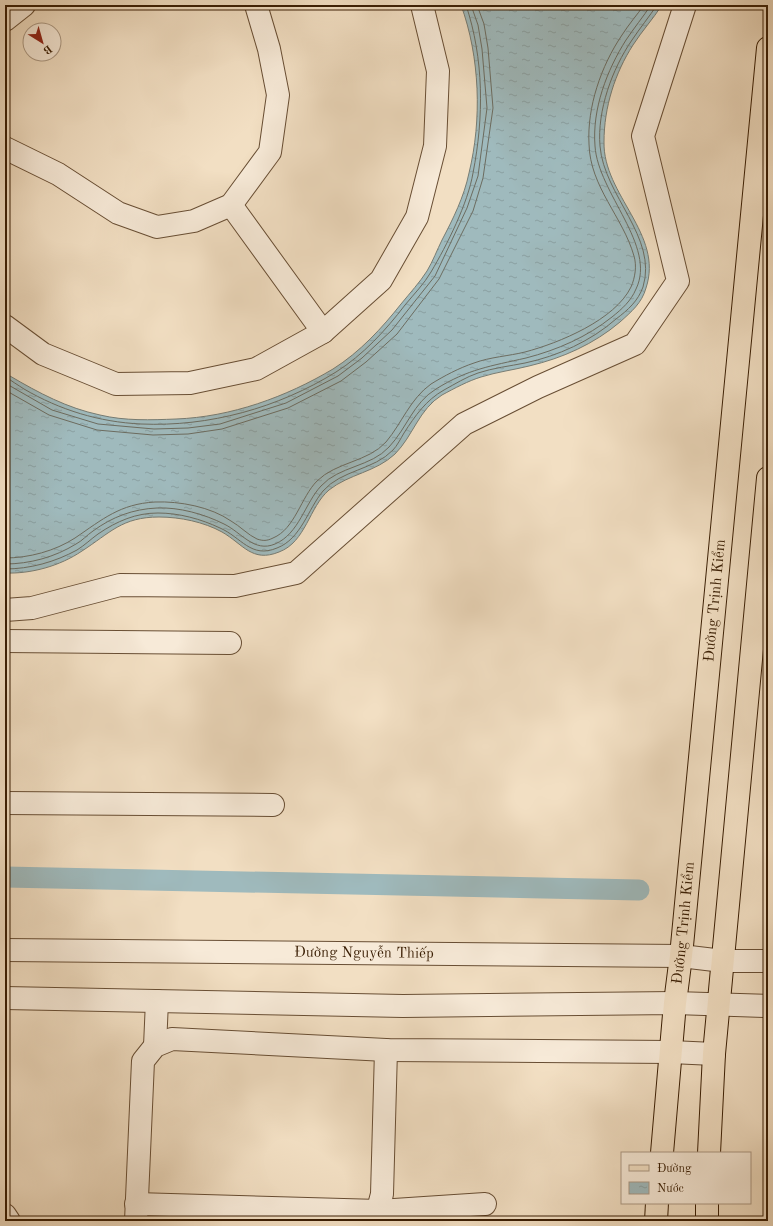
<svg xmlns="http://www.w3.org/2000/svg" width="773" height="1226" font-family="'Old Standard TT',serif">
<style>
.water{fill:url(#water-ripples);stroke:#777c73}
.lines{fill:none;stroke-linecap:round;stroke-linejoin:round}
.shore{stroke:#6c6c60;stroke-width:1}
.canal{stroke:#9fbabd;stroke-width:21}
.minor-casing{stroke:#684e34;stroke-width:24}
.major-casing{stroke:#3a1e04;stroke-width:24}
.minor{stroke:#f7ead8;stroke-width:22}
.major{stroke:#f2dfc3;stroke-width:22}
.labels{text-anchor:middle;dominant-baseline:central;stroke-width:4;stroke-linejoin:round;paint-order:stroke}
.street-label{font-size:15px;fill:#3a1e04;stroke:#f7ead8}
</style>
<defs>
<pattern id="water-ripples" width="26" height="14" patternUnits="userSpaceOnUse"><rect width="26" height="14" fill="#9fbabd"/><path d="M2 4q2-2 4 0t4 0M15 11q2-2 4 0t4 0" fill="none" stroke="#8a9fa1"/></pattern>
</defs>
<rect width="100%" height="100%" fill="#f2dfc3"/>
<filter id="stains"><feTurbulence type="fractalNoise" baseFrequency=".005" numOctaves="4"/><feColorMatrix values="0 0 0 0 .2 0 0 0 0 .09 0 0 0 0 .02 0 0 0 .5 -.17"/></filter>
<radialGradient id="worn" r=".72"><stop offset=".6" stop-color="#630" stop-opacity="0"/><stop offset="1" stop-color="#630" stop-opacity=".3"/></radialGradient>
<!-- water -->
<path class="water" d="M461 5H662C653 19 642 31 633 45 615 73 604 107 604 142 603 195 664 234 646 288 642 303 631 312 620 322 594 344 563 358 529 366 513 370 497 372 481 377 468 381 455 388 442 395 419 409 413 436 395 454 376 472 349 474 329 490 309 507 306 542 279 552 252 563 243 544 222 532 204 522 180 517 159 517 122 517 110 533 82 551 60 566 31 574 5 573V371L10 376C39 393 67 408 100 415 125 421 151 420 176 419 231 417 286 397 333 369 360 352 382 328 401 304 410 293 420 282 427 271 433 261 437 250 442 240 453 219 464 197 469 173 482 120 480 57 461 5Z"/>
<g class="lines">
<!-- shore -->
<path class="shore" d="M5 376C11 381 18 385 24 389 60 410 99 422 141 424 209 427 278 408 336 372 363 355 386 330 405 305 414 294 424 284 431 272 447 245 468 203 473 173 484 117 484 59 466 5
M5 383 52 410 98 424 154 429 188 428 220 424 286 403 338 376 362 358 392 330 435 276 467 208 478 176 487 108 482 49 478 25 471 5
M5 390 49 415 97 430 153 435 188 434 222 429 288 408 341 381 366 362 397 334 439 279 473 211 483 178 493 108 488 48 484 24 477 5
M5 558C29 558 55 551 75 538 103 519 120 504 155 502 180 501 211 507 231 521 240 526 248 535 257 539 263 541 267 541 273 538 295 529 301 497 317 481 336 462 368 462 386 442 402 423 410 399 431 384 444 376 459 368 474 363 490 357 509 356 525 352 559 343 615 320 631 287 635 278 637 266 634 256 623 217 590 187 589 144 587 107 601 66 622 35 629 24 637 15 644 5
M5 564C30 564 55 557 76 544 82 541 87 535 93 531 112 517 133 509 157 508 179 507 204 514 224 524 241 532 254 553 275 544 299 534 305 503 321 486 339 466 371 467 389 447 407 428 413 403 436 389 468 369 491 366 526 358 557 350 587 337 612 317 622 309 631 301 636 289 657 246 598 193 595 146 592 109 607 70 626 40 634 28 643 17 651 5
M5 569C30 569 55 562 77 550 85 545 91 539 98 534 117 521 136 513 158 513 179 513 201 519 220 528 241 537 251 559 277 548 301 539 308 509 323 491 341 470 374 470 393 450 397 446 401 438 404 433 415 416 426 400 444 390 455 384 466 377 478 373 493 368 510 366 525 363 558 356 591 341 616 319 628 310 638 301 643 287 658 237 604 196 600 146 597 111 612 69 632 40 640 28 649 17 657 5"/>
<!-- canal -->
<path class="canal" d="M5 877 639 890"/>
<defs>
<g id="minor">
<path d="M5 20 24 5"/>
<path d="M5 148 58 174 118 213 157 227 194 221 231 205 270 152 278 95 269 49 256 5"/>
<path d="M231 205 323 332"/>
<path d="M5 326 43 354 116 384 190 383 256 369 323 332 381 280 417 217 435 146 438 71 422 5"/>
<path d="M5 610 32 608 120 585 235 586 296 573 464 424 538 387 635 344 678 281 643 136 685 5"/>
<path d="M5 641 230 643"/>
<path d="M5 803 273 805"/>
<path id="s1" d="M5 950 681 956 723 961H768"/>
<path d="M5 998 403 1006 675 1003 768 1006"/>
<path d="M155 1046 157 1001"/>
<path d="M136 1204 379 1211 485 1204"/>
<path d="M5 1215 9 1221"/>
<path d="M136 1221 143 1061 155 1046 172 1039 386 1050 671 1052 714 1054"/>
<path d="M375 1221 382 1194 386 1050"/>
</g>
<g id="major">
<path id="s2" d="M662 1153 675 1003 681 956 768 48"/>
<path d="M709 1153 714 1054 768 478"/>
<path d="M656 1221 657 1203"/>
<path d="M707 1221V1203"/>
</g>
</defs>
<!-- minor casing -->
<use href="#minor" class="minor-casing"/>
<!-- major casing -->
<use href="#major" class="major-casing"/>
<!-- minor -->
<use href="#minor" class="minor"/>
<!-- major -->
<use href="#major" class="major"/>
</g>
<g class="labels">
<!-- street labels -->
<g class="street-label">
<text stroke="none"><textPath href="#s2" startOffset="555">Đường Trịnh Kiểm</textPath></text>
<text stroke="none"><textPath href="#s2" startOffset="231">Đường Trịnh Kiểm</textPath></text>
<text stroke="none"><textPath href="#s1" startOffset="359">Đường Nguyễn Thiếp</textPath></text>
</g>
</g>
<!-- margin -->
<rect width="773" height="1226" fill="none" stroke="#f2dfc3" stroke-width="20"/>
<rect x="6" y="6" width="761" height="1214" fill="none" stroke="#3a1e04" stroke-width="2"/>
<rect x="10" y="10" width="753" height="1206" fill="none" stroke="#3a1e04"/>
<!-- legend -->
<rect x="621" y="1152" width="130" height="52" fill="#f7ead8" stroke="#ab9883"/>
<rect x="629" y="1165" width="20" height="6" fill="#f2dfc3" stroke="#ab9883"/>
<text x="657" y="1172" font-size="12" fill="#3a1e04">Đường</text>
<rect x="629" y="1182" width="20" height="12" fill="url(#water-ripples)" stroke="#ab9883"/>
<text x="657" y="1192" font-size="12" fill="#3a1e04">Nước</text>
<!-- north arrow -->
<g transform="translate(42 42) rotate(143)"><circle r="19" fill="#f7ead8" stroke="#ab9883"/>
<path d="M0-3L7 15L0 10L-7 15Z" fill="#8f2418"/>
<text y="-6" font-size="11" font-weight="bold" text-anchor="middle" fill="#3a1e04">B</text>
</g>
<rect width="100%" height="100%" filter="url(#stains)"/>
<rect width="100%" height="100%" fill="url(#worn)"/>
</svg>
